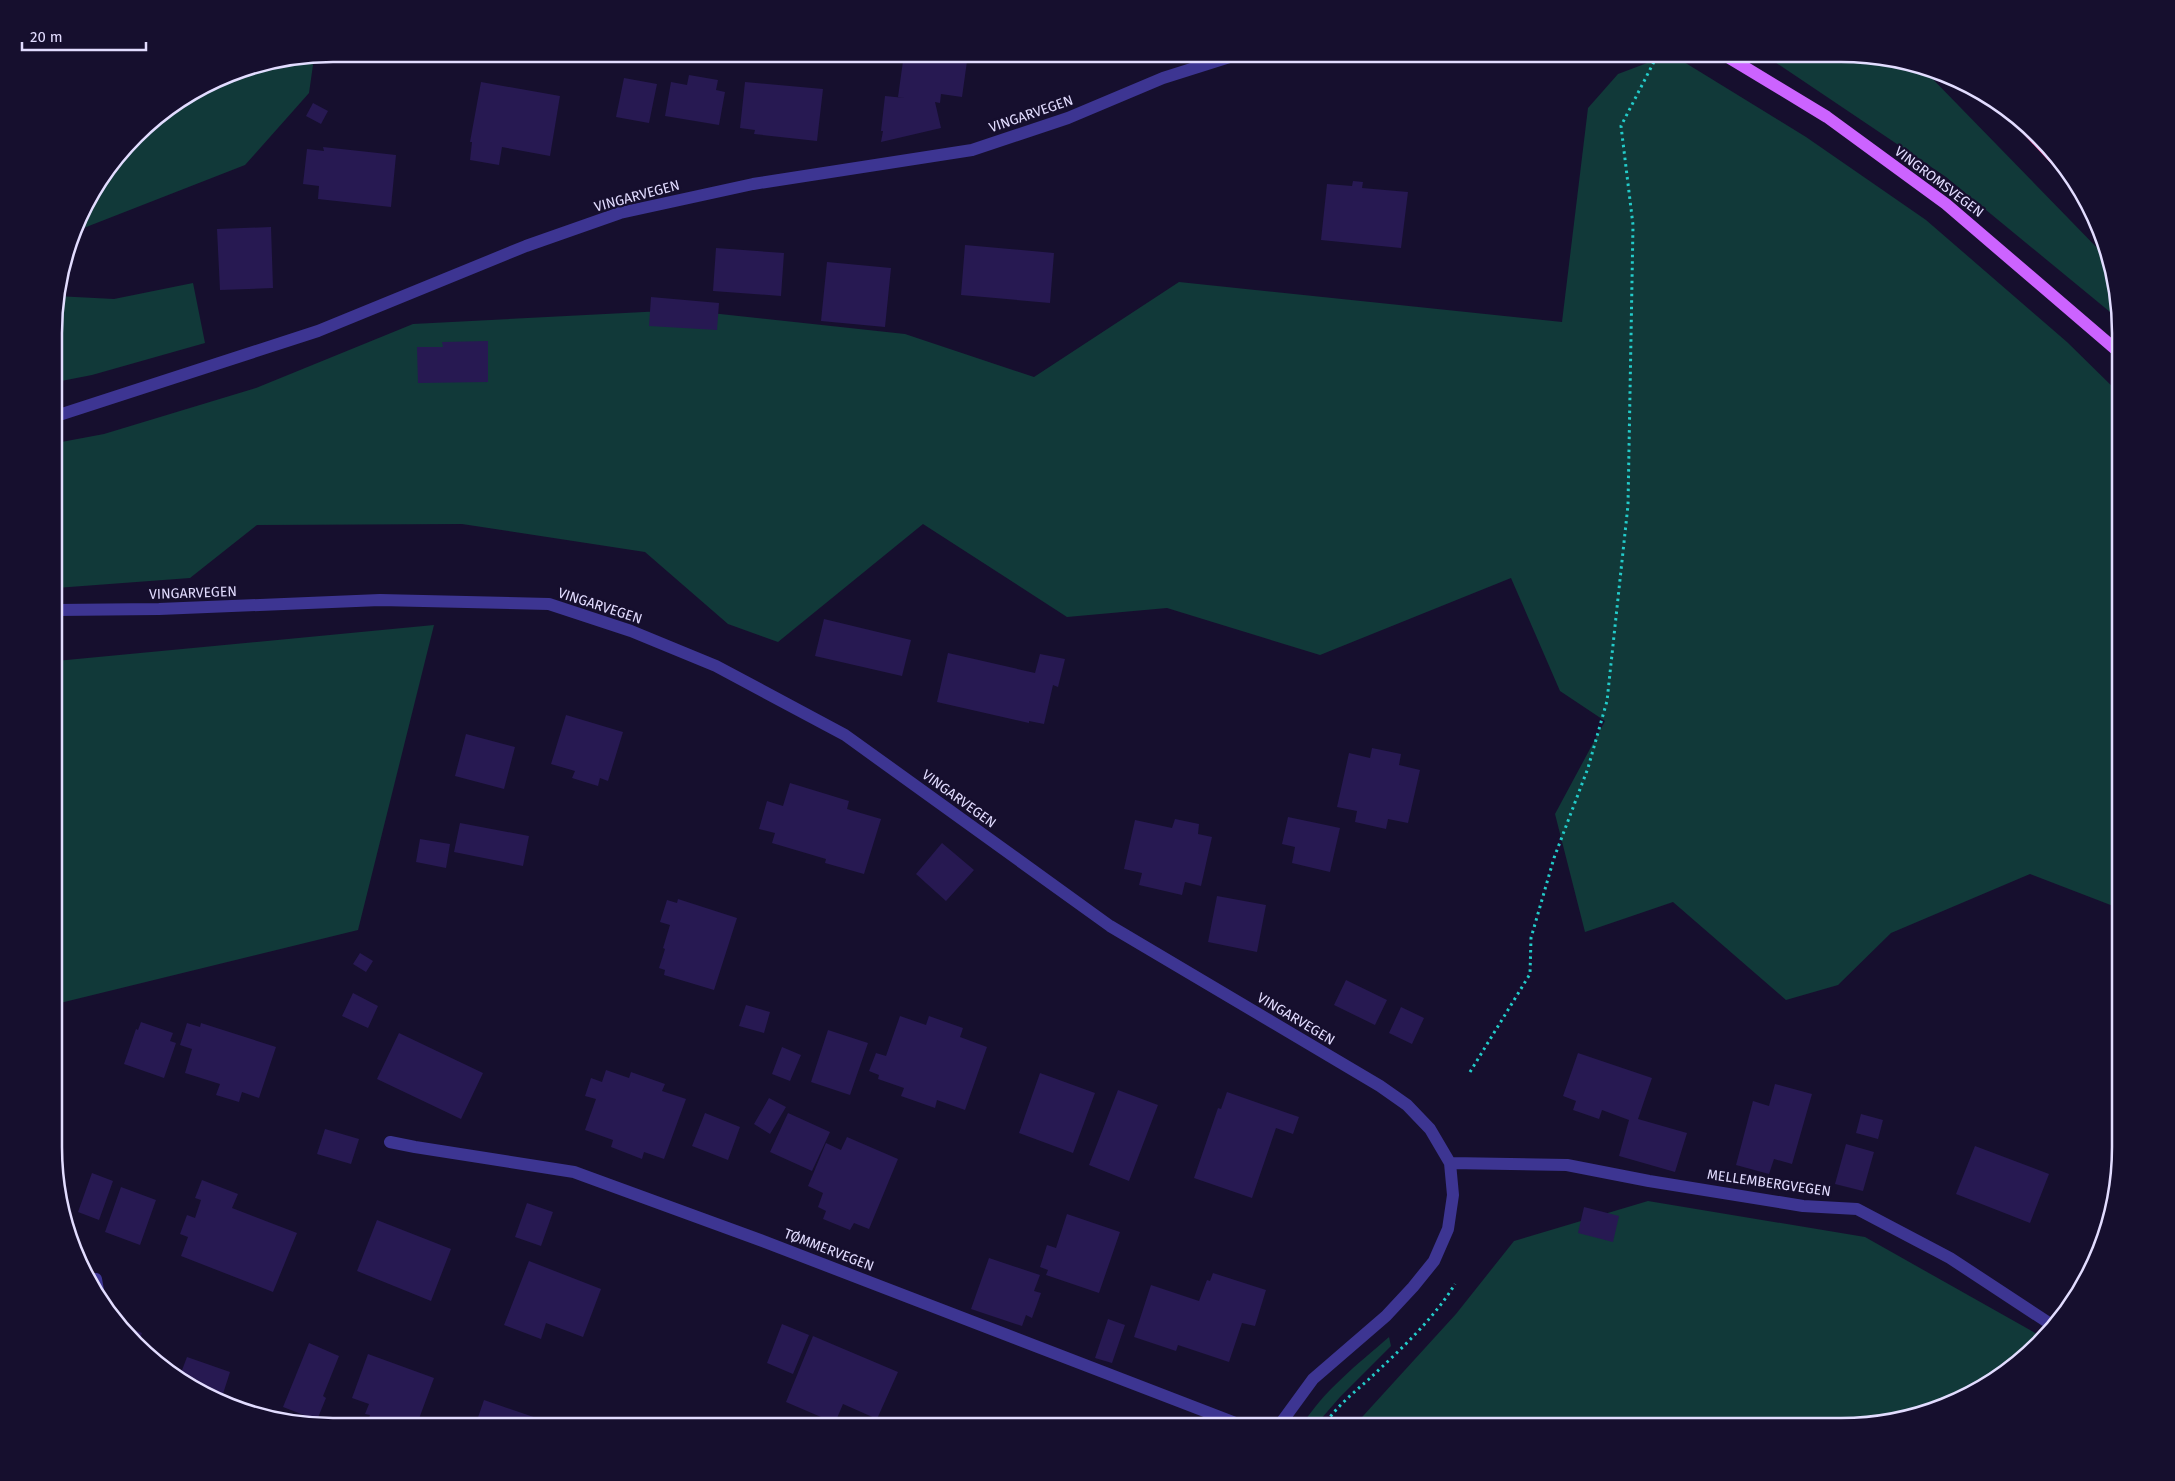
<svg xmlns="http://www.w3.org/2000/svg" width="2175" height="1481" font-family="'Fira Sans',sans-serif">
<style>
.green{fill:#113939}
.building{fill:#271952}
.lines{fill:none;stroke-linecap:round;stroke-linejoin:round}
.path{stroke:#23ccca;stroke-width:3;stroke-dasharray:2.5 4;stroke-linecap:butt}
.minor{stroke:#3d3592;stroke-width:12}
.major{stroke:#cc63ff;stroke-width:12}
.highway{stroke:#ff57a0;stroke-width:15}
.labels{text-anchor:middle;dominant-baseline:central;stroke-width:4.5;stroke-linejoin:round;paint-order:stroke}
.street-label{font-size:14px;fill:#e2dcff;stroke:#160f2e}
.rim{fill:none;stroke:#e2dcff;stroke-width:2.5}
</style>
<rect width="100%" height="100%" fill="#160f2e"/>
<!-- green -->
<path class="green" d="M1671 54 1806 137 1926 220 2067 342 2121 395V909L2030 874 1891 933 1838 985 1786 1000 1673 902 1585 932 1555 814 1605 721 1560 691 1511 578 1320 655 1167 608 1067 617 923 524 778 642 728 624 645 552 462 524 257 525 190 578 56 588V443L104 434 256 388 413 324 683 310 905 334 1034 377 1179 282 1562 322 1588 108 1618 74Z
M1763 54H1859L1921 67 2105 256 2121 321 1946 177Z
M314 58 309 93 245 165 76 231 83 210 149 123 227 75Z
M193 283 205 343 92 375 56 382V296L114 299Z
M434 625 358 930 56 1004V661Z
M1648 1201 1865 1237 2044 1338C2010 1375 1963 1404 1914 1418 1891 1424 1865 1424 1842 1427H1353L1456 1314 1514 1241Z
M1389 1337 1391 1346 1340 1397 1314 1427H1301C1323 1391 1358 1364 1389 1337Z"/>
<!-- building -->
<path class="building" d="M904 54H968L962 97 941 94 940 103 935 102 941 128 881 142 883 131H881L885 96 905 98 898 97Z
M1059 54H1091V57L1059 56Z
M689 75 718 80 716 90 725 92 719 125 665 116 671 82 687 85Z
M624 78 657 84 649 123 616 117Z
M481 82 560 96 550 156 502 147 499 165 470 160 472 142H470Z
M745 82 823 89 817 141 754 134 755 130 740 128Z
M313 103 328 111 321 124 306 116Z
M323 147 396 155 391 207 318 199 319 186 303 184 307 149 324 151Z
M1353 181 1363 182 1362 188 1408 192 1401 248 1321 240 1327 184 1352 186Z
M271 227 273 288 220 290 217 229Z
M965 245 1054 253 1050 303 961 295Z
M716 248 784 253 781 296 713 291Z
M827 262 891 268 885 327 821 321Z
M651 297 719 303 717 330 649 326Z
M488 341V382L418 383 417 347H443L442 342Z
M824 619 911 640 902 676 815 656Z
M948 653 1035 673 1040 654 1065 659 1058 687 1053 685 1044 724 1029 721V723L937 702Z
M566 715 623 732 608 781 600 778 598 786 572 778 575 771 551 764Z
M466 734 515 747 504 789 455 776Z
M1372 748 1401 754 1399 765 1420 770 1408 823 1388 819 1386 829 1355 822 1357 811 1337 807 1349 753 1370 758Z
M790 783 849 801 847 809 881 819 864 874 825 863 826 859 772 843 775 833 759 829 767 801 783 806Z
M1288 817 1340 828 1330 872 1292 863 1295 847 1282 844Z
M1175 819 1199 824 1198 834 1212 837 1201 886 1185 882 1182 895 1139 885 1142 873 1124 869 1135 820 1172 828Z
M460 823 529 836 523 866 454 852Z
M420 839 450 844 446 868 416 862Z
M942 843 974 870 946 901 916 874Z
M1217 896 1266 905 1257 952 1208 942Z
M678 899 737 918 714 990 664 975 665 970 659 968 665 949 663 948 670 925 660 922 667 900 677 903Z
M360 953 373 961 366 972 353 964Z
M1346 980 1387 1000 1375 1025 1334 1005Z
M353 993 378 1006 368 1028 342 1016Z
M746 1005 770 1012 764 1033 739 1026Z
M1401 1007 1424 1018 1412 1044 1389 1033Z
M900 1016 926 1025 929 1016 963 1028 960 1037 987 1047 965 1110 937 1100 935 1108 901 1096 904 1088 878 1079 879 1075 869 1071 876 1053 886 1056Z
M141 1022 173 1033 170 1041 176 1043 164 1078 124 1064 136 1029 138 1030Z
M187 1023 200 1027 201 1023 276 1047 259 1098 242 1092 239 1102 216 1095 220 1084 185 1073 192 1049 180 1045Z
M828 1030 868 1043 850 1095 811 1082Z
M399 1033 483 1073 461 1119 377 1079Z
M782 1047 801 1055 790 1081 772 1074Z
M1578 1053 1652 1078 1638 1119 1687 1133 1675 1172 1619 1156 1629 1120 1602 1110 1599 1119 1573 1110 1576 1101 1563 1096Z
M606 1070 629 1078 631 1072 665 1084 662 1091 686 1099 664 1159 644 1152 642 1159 611 1147 613 1140 585 1130 596 1099 585 1096 591 1078 602 1082Z
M1040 1073 1095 1093 1073 1153 1019 1133Z
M1775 1084 1812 1094 1792 1164 1774 1159 1769 1174 1736 1165 1753 1101 1769 1106Z
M1118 1090 1158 1105 1129 1181 1089 1165Z
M1227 1092 1299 1117 1293 1134 1276 1128 1252 1198 1194 1178 1218 1108 1221 1109Z
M769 1098 786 1107 770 1134 754 1124Z
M705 1113 740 1127 728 1160 692 1146Z
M788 1113 830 1132 812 1171 770 1152Z
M1861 1114 1883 1120 1878 1139 1856 1133Z
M325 1129 359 1139 351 1164 317 1154Z
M847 1137 898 1159 869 1229 854 1223 850 1230 823 1219 826 1211 818 1207 823 1193 808 1186 826 1143 841 1150Z
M1846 1144 1874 1152 1863 1191 1835 1184Z
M1975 1146 2049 1174 2030 1223 1956 1194Z
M92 1173 113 1181 99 1220 78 1212Z
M202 1180 238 1194 232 1208 297 1233 273 1292 181 1256 188 1237 180 1234 187 1215 195 1218 201 1200 195 1198Z
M121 1187 156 1200 140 1245 105 1232Z
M527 1203 553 1212 541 1246 515 1237Z
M1584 1207 1619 1216 1613 1242 1578 1233Z
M1067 1214 1120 1232 1099 1293 1046 1275 1048 1270 1040 1267 1047 1245 1056 1248Z
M377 1220 451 1249 431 1301 357 1271Z
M989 1258 1040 1275 1034 1291 1041 1293 1032 1318 1026 1315 1022 1326 971 1309Z
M529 1261 601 1289 583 1337 546 1323 541 1339 504 1325Z
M1213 1273 1266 1290 1255 1326 1242 1323 1229 1362 1178 1345 1176 1351 1134 1337 1151 1285 1199 1301 1207 1280 1210 1281Z
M1108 1319 1125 1325 1112 1363 1095 1358Z
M782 1324 809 1335 793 1374 767 1363Z
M127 1327 142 1333 139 1341Z
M813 1336 898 1372 877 1419 843 1404 835 1423 786 1402Z
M309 1343 339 1356 323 1396 326 1398 317 1420 283 1407Z
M368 1354 434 1378 416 1427H401L393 1424 391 1427H366L370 1415 365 1414 369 1404 352 1398Z
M187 1357 230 1372 221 1400 179 1378Z
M484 1400 560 1426V1427L475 1426Z"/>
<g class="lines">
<!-- path -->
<path class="path" d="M1470 1072 1530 974 1531 938 1554 858 1588 768 1607 701 1628 505 1633 225 1621 126 1658 54
M1323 1427C1334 1409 1352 1394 1368 1380 1399 1351 1433 1320 1455 1284"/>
<!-- minor -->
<path class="minor" d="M56 416 318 331 526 246 620 213 753 184 972 150 1068 118 1163 78 1239 54
M56 610 159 609 380 600 549 604 631 631 716 666 845 735 1110 926 1380 1086 1407 1105 1430 1129 1450 1163 1453 1195 1448 1229 1434 1261 1413 1287 1386 1316 1313 1379 1278 1427
M390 1142 415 1147 574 1172 760 1240 1246 1427
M1450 1163 1567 1165 1649 1181 1803 1206 1857 1209 1950 1258 2055 1327
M96 1279 99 1296"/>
<!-- major -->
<path class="major" d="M1723 54 1827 117 1946 204 2121 354"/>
<!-- highway -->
<path class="highway" d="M2017 116 2061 163"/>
</g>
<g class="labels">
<!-- street labels -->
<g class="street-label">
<text transform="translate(1031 114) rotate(-19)">VINGARVEGEN</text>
<text transform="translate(1939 182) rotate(37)">VINGROMSVEGEN</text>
<text transform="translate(637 196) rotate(-15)">VINGARVEGEN</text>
<text transform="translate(193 593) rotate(-2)">VINGARVEGEN</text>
<text transform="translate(600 606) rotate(18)">VINGARVEGEN</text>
<text transform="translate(959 799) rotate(36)">VINGARVEGEN</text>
<text transform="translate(1296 1019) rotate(31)">VINGARVEGEN</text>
<text transform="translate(1769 1183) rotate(8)">MELLEMBERGVEGEN</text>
<text transform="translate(829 1250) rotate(21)">TØMMERVEGEN</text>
</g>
</g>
<!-- crop -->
<path d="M0 0H2175V1481H0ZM333 62H1841A271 271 0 0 1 2112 333V1147A271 271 0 0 1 1841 1418H333A271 271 0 0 1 62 1147V333A271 271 0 0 1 333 62Z" fill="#160f2e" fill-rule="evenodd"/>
<path class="rim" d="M333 62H1841A271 271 0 0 1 2112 333V1147A271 271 0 0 1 1841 1418H333A271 271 0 0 1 62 1147V333A271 271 0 0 1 333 62Z"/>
<!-- scale -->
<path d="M22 42v8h124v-8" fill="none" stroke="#e2dcff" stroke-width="2.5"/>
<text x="30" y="42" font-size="15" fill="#e2dcff" stroke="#160f2e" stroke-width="4" paint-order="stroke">20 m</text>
</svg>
